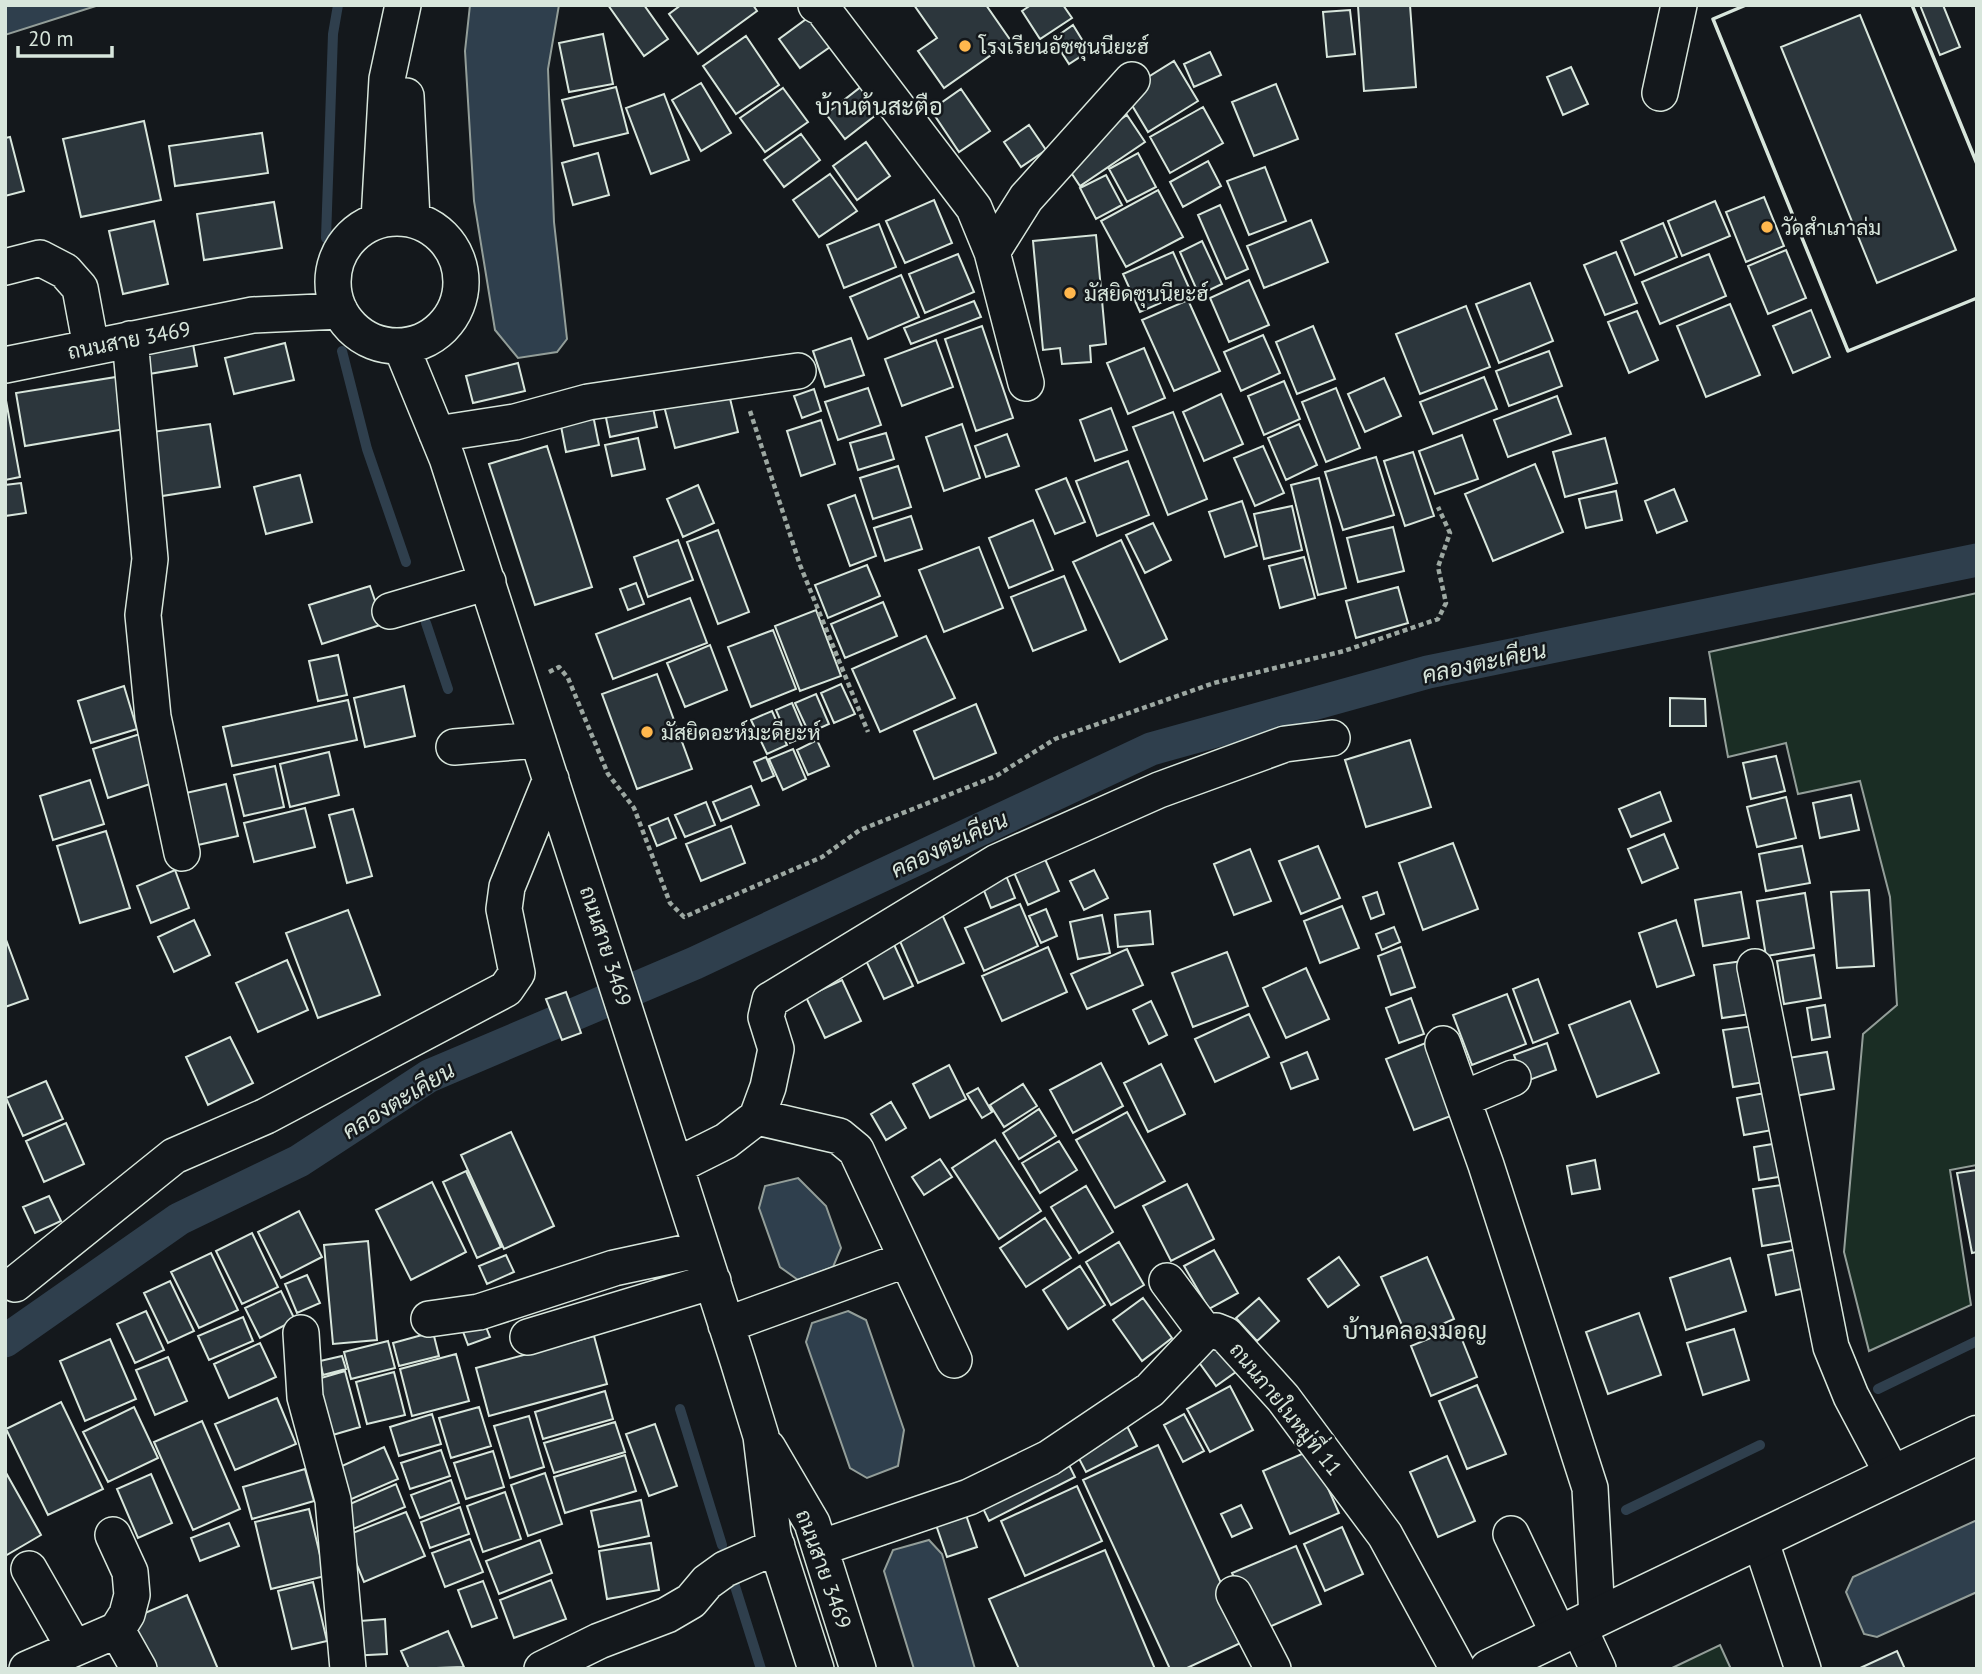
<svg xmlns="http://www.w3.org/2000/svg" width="1982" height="1674" font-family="'PT Sans',Sarabun,sans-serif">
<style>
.green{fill:#1a2d24;stroke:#939e99;stroke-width:2}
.water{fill:#2f3f4d;stroke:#939e99;stroke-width:2}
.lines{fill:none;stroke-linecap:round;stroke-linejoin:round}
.stream{stroke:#2f3f4d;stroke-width:10}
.canal{stroke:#2f3f4d;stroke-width:33}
.building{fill:#2c363c;stroke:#d8e6dc;stroke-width:2}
.minor-casing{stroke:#d8e6dc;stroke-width:38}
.major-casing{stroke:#d8e6dc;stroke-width:41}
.path{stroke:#9da8a2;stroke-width:4.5;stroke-dasharray:5 3.5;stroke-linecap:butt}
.minor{stroke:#14181c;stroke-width:35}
.major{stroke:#14181c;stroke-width:38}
.wall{stroke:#d8e6dc;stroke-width:3.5}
.poi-dot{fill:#ffb74d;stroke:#14181c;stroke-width:2.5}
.labels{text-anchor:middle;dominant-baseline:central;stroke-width:5;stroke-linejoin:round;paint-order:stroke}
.poi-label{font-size:21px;fill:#d8e6dc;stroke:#14181c;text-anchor:start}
.street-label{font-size:21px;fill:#d8e6dc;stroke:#14181c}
.water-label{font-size:23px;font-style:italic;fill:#d8e6dc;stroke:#14181c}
.quarter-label{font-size:24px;fill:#d8e6dc;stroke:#14181c}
</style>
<rect width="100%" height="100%" fill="#14181c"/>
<!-- green -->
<path class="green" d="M1977 593V1165L1950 1170 1971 1305 1869 1351 1844 1252 1863 1034 1897 1005 1890 897 1860 781 1798 794 1786 743 1728 757 1709 652Z
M1720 1645 1731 1669H1670Z"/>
<!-- water -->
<path class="water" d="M5 5H99L5 35Z
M470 5H559L548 69 554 222 567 339 557 352 518 358 495 330 474 201 465 51Z
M798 1178 826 1206 841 1248 833 1267 798 1280 780 1267 759 1208 765 1186Z
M848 1311 866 1320 904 1430 898 1466 867 1478 850 1468 806 1342 812 1323Z
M1977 1520V1592L1877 1637 1864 1634 1846 1592 1853 1577Z
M929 1540 942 1554 975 1669H914L884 1571 893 1550Z"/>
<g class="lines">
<!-- stream -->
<path class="stream" d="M326 238 333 34 338 5
M342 351 367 449 406 562
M426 623 448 689
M1878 1389 1977 1341
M680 1409 722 1545
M1626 1510 1760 1445
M734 1583 761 1669"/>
<!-- canal -->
<path class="canal" d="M5 1341 179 1219 299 1161 429 1076 695 963 1151 749 1428 672 1977 560"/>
</g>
<!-- building -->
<path class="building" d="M608 5H644L668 39 644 56Z
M681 5H753L757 11 698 54 669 14Z
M914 5H986L1011 41 944 88 918 51 937 38Z
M1031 5H1063L1072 18 1040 39 1022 11Z
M1410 5 1416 87 1364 91 1358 6Z
M1920 5H1943L1960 47 1940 55Z
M1350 10 1355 54 1327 57 1323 12Z
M1860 15 1956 250 1877 283 1781 47Z
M809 17 830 47 800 68 779 39Z
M1073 25 1089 51 1069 64 1053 39Z
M603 34 613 84 569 92 559 43Z
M746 36 779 85 736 114 703 66Z
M1210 52 1221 75 1194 87 1184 64Z
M1174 61 1198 101 1148 132 1124 92Z
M1571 67 1588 104 1563 115 1547 77Z
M701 83 731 133 701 151 672 100Z
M1276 84 1298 139 1254 156 1232 102Z
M862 86 881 111 845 139 826 114Z
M616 87 628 133 574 146 562 100Z
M783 88 808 122 765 152 740 118Z
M961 89 990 131 959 152 931 110Z
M664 94 689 160 651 174 626 108Z
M1203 107 1223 143 1170 173 1150 137Z
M1127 115 1145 142 1080 186 1062 159Z
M144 121 161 200 81 217 63 139Z
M1029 125 1046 150 1021 167 1004 142Z
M262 133 268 173 175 186 169 146Z
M801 134 820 160 784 187 764 160Z
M10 137 24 191 5 196V138Z
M866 142 890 176 857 200 833 166Z
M598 153 609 195 573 205 562 163Z
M1138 153 1156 187 1127 202 1109 169Z
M1208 161 1221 186 1183 207 1170 182Z
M1265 167 1286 221 1249 235 1227 181Z
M830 174 857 211 819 237 793 200Z
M1106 175 1122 205 1096 219 1080 188Z
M1158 190 1183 237 1126 267 1101 221Z
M1764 197 1784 246 1746 262 1726 212Z
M934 200 952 243 905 263 886 221Z
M1715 201 1730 236 1682 256 1668 221Z
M274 202 282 248 204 260 197 214Z
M1220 205 1248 269 1226 279 1198 215Z
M1311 220 1328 262 1264 288 1247 246Z
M154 221 168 284 123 294 109 231Z
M1663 223 1677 257 1635 275 1621 241Z
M879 224 896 267 844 288 827 245Z
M1096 235 1106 344 1090 346 1091 362 1062 364 1060 348 1043 350 1033 241Z
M1202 241 1222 284 1199 295 1180 252Z
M1786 250 1806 298 1768 314 1748 266Z
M1173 252 1190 290 1140 312 1123 274Z
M1616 252 1637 303 1605 315 1584 265Z
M958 254 974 292 925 313 909 274Z
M1709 254 1726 296 1660 324 1642 282Z
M901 275 919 317 868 339 850 297Z
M1249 280 1269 325 1229 342 1210 298Z
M1530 283 1553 341 1499 363 1476 304Z
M1188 300 1220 371 1174 391 1142 320Z
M974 301 981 317 911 344 904 328Z
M1730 304 1760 375 1706 397 1677 326Z
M1466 306 1490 367 1420 394 1396 334Z
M1811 310 1830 357 1793 373 1773 326Z
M1637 311 1658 360 1629 373 1608 322Z
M982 326 1013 418 976 431 945 339Z
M1313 326 1335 379 1297 394 1276 342Z
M1263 335 1280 373 1241 391 1224 352Z
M851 338 864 375 825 387 813 351Z
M936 340 953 387 902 406 885 359Z
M285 343 294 380 234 394 225 358Z
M193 344 197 366 149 374 146 352Z
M1144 348 1165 398 1128 414 1107 363Z
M1549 351 1562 386 1509 406 1496 371Z
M518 363 525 391 473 403 466 376Z
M116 377 125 429 25 446 16 393Z
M1484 377 1497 409 1433 434 1420 402Z
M1384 378 1401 416 1365 432 1348 394Z
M1284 381 1300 419 1264 435 1248 396Z
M868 388 881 425 838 440 825 402Z
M1336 388 1360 448 1326 462 1302 402Z
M814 389 821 411 802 418 794 396Z
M728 390 738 432 675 448 664 406Z
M1221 394 1243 444 1204 461 1183 412Z
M5 395 20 477 5 480Z
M1557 396 1571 434 1508 457 1494 420Z
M652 403 657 427 610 437 605 413Z
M1111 408 1127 450 1095 461 1080 420Z
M1173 412 1207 499 1168 515 1133 427Z
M593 415 599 445 566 452 560 421Z
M821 420 835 464 801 476 787 431Z
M210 424 220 487 162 496 152 432Z
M962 424 980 478 944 491 926 437Z
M1299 424 1317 465 1286 480 1268 438Z
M886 433 894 459 858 470 850 443Z
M1007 434 1019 466 986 477 975 446Z
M1462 435 1478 479 1435 494 1419 451Z
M638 438 645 469 612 476 605 445Z
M1605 438 1617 483 1565 497 1553 452Z
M547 446 592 587 535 605 489 464Z
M1263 446 1284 493 1255 506 1234 458Z
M1413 452 1434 516 1405 526 1384 461Z
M1376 457 1394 515 1343 530 1325 472Z
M1128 461 1149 515 1097 536 1076 481Z
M1535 464 1563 532 1493 561 1465 494Z
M898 466 911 507 873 519 860 478Z
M300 475 312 522 266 534 254 487Z
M1066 478 1085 522 1055 534 1036 490Z
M1319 478 1346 588 1318 595 1291 485Z
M21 483 26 513 5 516V485Z
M698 485 714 523 683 537 667 499Z
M1674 489 1687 521 1657 533 1645 501Z
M1616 491 1622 520 1586 528 1579 499Z
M855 495 876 556 850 566 828 505Z
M1242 501 1257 546 1225 557 1209 512Z
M1292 506 1302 550 1264 559 1254 514Z
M911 516 922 549 885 561 874 528Z
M1033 520 1053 570 1009 588 989 538Z
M1153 523 1171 560 1145 573 1126 535Z
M1393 527 1404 571 1358 582 1347 538Z
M718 530 749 612 718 624 687 542Z
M678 540 693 580 648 597 634 557Z
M1121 540 1167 639 1120 662 1073 562Z
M979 547 1003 608 944 632 919 570Z
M1304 557 1315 598 1280 608 1269 566Z
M867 565 880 596 828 618 815 585Z
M1064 576 1086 630 1033 651 1011 597Z
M636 583 644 604 628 610 620 589Z
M370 586 383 624 322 644 309 605Z
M1398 587 1408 623 1356 638 1346 601Z
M690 598 707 643 613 679 596 634Z
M883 602 897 636 845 658 831 624Z
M816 610 841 676 800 691 775 626Z
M773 630 796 689 751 707 728 647Z
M926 636 955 698 880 732 852 669Z
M710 645 727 690 685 707 667 663Z
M338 655 347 695 318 701 309 661Z
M657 674 692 769 637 789 602 694Z
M841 684 855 714 834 723 821 693Z
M124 686 137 729 91 743 78 701Z
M404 686 415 736 365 747 354 698Z
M816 694 829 724 809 733 795 703Z
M1670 698 1705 699 1706 726H1670Z
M348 700 357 740 232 766 223 727Z
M792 703 806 736 790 743 776 710Z
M976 704 996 753 934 779 914 731Z
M772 711 787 745 767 754 751 720Z
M140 734 156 782 108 798 93 749Z
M817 740 829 766 808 775 797 750Z
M1410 740 1431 807 1366 827 1345 760Z
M793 749 806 779 783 790 769 759Z
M329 752 339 795 290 807 280 764Z
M1776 756 1785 791 1751 799 1743 763Z
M766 757 774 776 762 781 754 762Z
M275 766 284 807 244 816 234 775Z
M90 780 104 824 53 840 40 796Z
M226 784 238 836 189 847 177 795Z
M751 786 759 805 721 821 713 802Z
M1660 792 1671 821 1631 837 1619 809Z
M1851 795 1859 830 1820 838 1813 803Z
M1786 797 1796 838 1757 847 1747 807Z
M706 802 715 825 685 837 675 815Z
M305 808 315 847 254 862 244 823Z
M353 809 372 876 347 883 329 815Z
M668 818 676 838 657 846 649 826Z
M731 826 745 863 701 881 686 844Z
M106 831 130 908 80 923 57 846Z
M1664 834 1678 868 1642 883 1628 849Z
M1453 843 1478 909 1423 930 1399 863Z
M1318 846 1340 898 1301 914 1279 861Z
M1802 846 1810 883 1766 891 1759 854Z
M1250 849 1271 901 1234 915 1214 864Z
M1041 850 1059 891 1028 905 1010 863Z
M175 870 189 908 151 923 137 886Z
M1094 870 1108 898 1084 910 1070 881Z
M1005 873 1015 898 991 908 981 883Z
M1869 890 1874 966 1837 968 1831 892Z
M1377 892 1384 914 1371 919 1363 897Z
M1741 892 1749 938 1703 946 1695 900Z
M1805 893 1814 948 1766 956 1757 901Z
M1020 904 1038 946 984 971 965 928Z
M1342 906 1359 948 1320 963 1304 921Z
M1046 909 1057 936 1041 943 1029 916Z
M348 910 380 995 318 1018 286 933Z
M1150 911 1153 944 1118 947 1115 915Z
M941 912 964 963 918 983 896 932Z
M1102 915 1110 953 1078 959 1070 922Z
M194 920 210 955 174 972 158 937Z
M1676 920 1694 975 1657 987 1639 933Z
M1394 927 1400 942 1382 950 1376 934Z
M5 937 28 999 5 1007Z
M891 938 913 986 884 999 862 952Z
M1048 947 1067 992 1002 1021 982 976Z
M1401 947 1415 987 1391 995 1378 956Z
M1127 949 1143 985 1087 1009 1071 974Z
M1227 952 1248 1006 1193 1027 1172 973Z
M1814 955 1821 998 1784 1004 1777 961Z
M287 960 308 1010 258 1032 236 983Z
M1750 960 1758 1013 1722 1018 1714 965Z
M1306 968 1329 1019 1286 1038 1263 988Z
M1538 979 1558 1033 1533 1043 1513 989Z
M842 980 861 1021 825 1038 806 997Z
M566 992 581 1033 562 1040 546 999Z
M1507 994 1526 1044 1472 1065 1453 1015Z
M1411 998 1424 1034 1399 1043 1386 1008Z
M1151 1001 1167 1035 1149 1044 1133 1010Z
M1630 1001 1659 1073 1597 1097 1569 1025Z
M1825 1005 1830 1037 1812 1040 1807 1008Z
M1249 1014 1269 1057 1215 1082 1195 1039Z
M1762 1025 1771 1081 1733 1087 1723 1030Z
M230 1037 253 1083 208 1105 186 1057Z
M1428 1042 1456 1114 1414 1130 1386 1059Z
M1547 1043 1556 1070 1524 1082 1514 1055Z
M1307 1052 1318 1079 1291 1089 1281 1063Z
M1827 1052 1834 1089 1795 1096 1788 1058Z
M1101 1063 1123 1106 1073 1133 1050 1090Z
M1161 1064 1185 1114 1148 1132 1124 1083Z
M949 1065 966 1099 930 1118 913 1084Z
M46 1081 63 1119 23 1136 6 1098Z
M1023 1084 1037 1106 1004 1127 990 1105Z
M978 1088 992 1112 982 1118 967 1094Z
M1771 1092 1778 1129 1744 1135 1737 1098Z
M891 1102 906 1128 886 1140 871 1114Z
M1039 1109 1056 1136 1019 1159 1003 1133Z
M1127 1112 1165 1181 1115 1208 1076 1140Z
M66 1123 84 1164 44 1182 26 1141Z
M511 1132 554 1226 504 1249 461 1155Z
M995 1140 1041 1211 999 1239 952 1168Z
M1059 1141 1077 1170 1040 1193 1022 1163Z
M1779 1143 1785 1176 1759 1180 1754 1147Z
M940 1159 952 1177 924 1195 912 1177Z
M1595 1160 1600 1189 1572 1194 1567 1166Z
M1977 1170V1252L1972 1253 1957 1173Z
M466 1171 501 1247 477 1258 443 1182Z
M432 1182 466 1252 411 1280 376 1210Z
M1187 1184 1214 1239 1171 1261 1143 1206Z
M1788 1184 1798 1240 1762 1246 1753 1189Z
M1086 1186 1113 1232 1079 1253 1051 1207Z
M49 1196 61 1221 35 1233 23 1207Z
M299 1211 322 1257 281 1278 258 1232Z
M1045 1218 1071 1258 1026 1287 1000 1248Z
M252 1233 278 1287 242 1304 216 1251Z
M368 1241 377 1340 333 1344 324 1245Z
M1119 1242 1144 1285 1111 1305 1086 1262Z
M1797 1249 1805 1288 1776 1295 1768 1255Z
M1214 1250 1238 1293 1209 1309 1184 1266Z
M211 1253 238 1310 199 1328 171 1272Z
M506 1255 514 1272 487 1284 479 1266Z
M1339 1257 1359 1285 1328 1307 1308 1279Z
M1427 1257 1454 1319 1408 1339 1381 1277Z
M1730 1258 1746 1311 1686 1330 1670 1278Z
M1080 1266 1105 1305 1068 1329 1043 1290Z
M307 1275 320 1303 297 1313 285 1284Z
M170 1281 194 1331 168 1343 144 1293Z
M281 1291 295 1320 260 1338 245 1308Z
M1143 1298 1172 1338 1142 1361 1113 1320Z
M1259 1298 1279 1321 1257 1341 1236 1318Z
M146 1311 164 1350 135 1363 117 1324Z
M1639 1313 1661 1375 1608 1394 1586 1332Z
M243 1317 253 1341 209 1360 198 1336Z
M484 1322 490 1337 468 1345 462 1329Z
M1457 1327 1477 1377 1431 1396 1411 1346Z
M1734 1329 1749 1380 1703 1395 1687 1343Z
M433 1332 439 1356 399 1366 393 1343Z
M594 1336 607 1384 489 1416 476 1368Z
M1216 1337 1240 1369 1216 1386 1193 1354Z
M110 1339 136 1399 85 1421 60 1361Z
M388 1341 395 1368 351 1379 344 1352Z
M260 1343 276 1377 229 1398 214 1364Z
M456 1354 469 1401 412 1416 400 1369Z
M342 1356 346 1369 323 1375 320 1361Z
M168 1357 187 1401 155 1415 136 1370Z
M345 1371 360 1427 319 1439 304 1383Z
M394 1372 405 1415 367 1424 356 1382Z
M1477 1385 1506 1454 1467 1469 1439 1401Z
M1230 1386 1253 1430 1210 1452 1187 1409Z
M605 1391 613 1419 543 1439 535 1412Z
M277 1398 296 1444 235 1470 215 1424Z
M61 1402 103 1489 48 1515 6 1429Z
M134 1407 158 1458 108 1482 83 1432Z
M479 1407 491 1446 451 1458 439 1418Z
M432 1414 441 1444 399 1456 390 1427Z
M1184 1414 1204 1451 1183 1462 1164 1425Z
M529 1416 544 1467 510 1478 494 1426Z
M1124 1420 1137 1446 1086 1472 1073 1447Z
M202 1421 240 1509 193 1530 154 1442Z
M615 1422 625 1452 554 1473 544 1443Z
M655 1424 677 1486 649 1496 626 1434Z
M1158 1445 1247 1640 1185 1669H1170L1083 1480Z
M384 1447 398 1479 347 1501 333 1470Z
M441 1450 450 1476 410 1489 401 1463Z
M1311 1450 1339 1513 1290 1534 1263 1471Z
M493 1451 504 1487 466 1499 454 1463Z
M625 1455 636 1491 565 1513 554 1477Z
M1447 1456 1475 1521 1438 1537 1410 1472Z
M1066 1459 1075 1477 989 1521 980 1502Z
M305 1469 314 1501 252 1519 243 1487Z
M5 1471 41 1535 5 1556Z
M545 1473 562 1524 528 1536 511 1485Z
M151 1474 172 1523 138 1538 117 1489Z
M451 1480 459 1503 420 1518 411 1495Z
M396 1484 405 1507 353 1529 343 1507Z
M1077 1486 1102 1541 1025 1576 1001 1521Z
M505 1492 521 1539 483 1552 467 1506Z
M641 1500 649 1536 599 1547 591 1511Z
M1241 1505 1252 1528 1232 1537 1221 1514Z
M460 1507 469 1534 430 1548 421 1522Z
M309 1509 325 1576 271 1589 255 1522Z
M406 1512 425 1556 364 1582 345 1536Z
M965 1512 977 1547 947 1557 935 1522Z
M229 1523 239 1546 200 1561 191 1538Z
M1342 1527 1363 1574 1325 1591 1304 1544Z
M470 1539 483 1572 445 1587 432 1553Z
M540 1540 552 1573 499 1594 486 1561Z
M651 1543 659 1590 607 1599 599 1551Z
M1296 1546 1321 1604 1258 1632 1232 1573Z
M1105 1550 1155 1669H1019L989 1599Z
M551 1580 566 1619 514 1638 500 1600Z
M483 1581 497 1618 472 1627 458 1590Z
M313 1582 327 1641 292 1649 278 1591Z
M187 1595 218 1669H152L131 1619Z
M385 1619 387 1654 349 1656 347 1622Z
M448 1631 464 1667 409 1669 401 1651Z
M1897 1651 1905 1669H1858Z"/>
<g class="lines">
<defs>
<path id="minor" d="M816 5 822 8 974 208 992 252 1026 383
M1660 93 1679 5
M406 96 412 219
M333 282a64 64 0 1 1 128 0a64 64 0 1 1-128 0Z
M379 220 387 79 403 5
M992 252 1026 198 1132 80
M5 267 40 258 65 271 80 288 91 347
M130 339 150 559 143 615 153 717 182 853
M401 346 447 458 738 1361 761 1436 773 1535 816 1669
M5 365 253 315 340 311
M437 434 515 422 588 402 798 371
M390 611 488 582
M454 747 538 740
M1755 967 1831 1347 1851 1396 1893 1475
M1443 1044 1486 1165 1590 1488 1597 1617
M1463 1099 1513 1078
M757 1117 839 1136 856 1150 954 1360
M676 1166 726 1141 757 1117 768 1087 776 1049 766 1017 770 1000 997 862 1159 790 1285 744 1332 738
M1167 1281 1205 1332
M15 1284 174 1156 266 1116 506 989 517 973 504 909 507 887 551 779
M429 1319 479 1312 614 1268 702 1249
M726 1325 907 1259
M301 1333 305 1397 333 1500 348 1669
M528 1337 713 1281
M768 1448 812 1523 858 1669
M1511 1534 1559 1635
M1760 1539 1803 1669
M820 1548 969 1497 1049 1458 1150 1390 1205 1332 1216 1331 1226 1335 1283 1398 1385 1535 1458 1669
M29 1569 73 1646
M1234 1594 1273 1669
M1578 1626 1598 1669
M117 1630 139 1669
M27 1669 117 1630 127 1614 132 1595 130 1572 113 1535
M542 1669 599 1641 667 1615 691 1601 707 1582 725 1569 777 1546"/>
<path id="major" d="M1489 1669 1977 1435"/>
</defs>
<!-- minor casing -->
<use href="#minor" class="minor-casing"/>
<!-- major casing -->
<use href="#major" class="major-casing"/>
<!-- path -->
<path class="path" d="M750 411 800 565 868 732
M549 672 559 667 568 678 608 774 634 808 670 903 684 917 822 857 860 830 996 776 1055 739 1214 683 1344 651 1438 619 1446 603 1438 567 1450 533 1438 507"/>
<!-- minor -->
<use href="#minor" class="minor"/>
<!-- major -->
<use href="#major" class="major"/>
<!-- wall -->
<path class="wall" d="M1746 5 1713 19 1848 351 1977 298
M1912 5 1977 164"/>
</g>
<!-- markers -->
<g class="poi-dot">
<circle cx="965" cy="46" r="7"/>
<circle cx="1767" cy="227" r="7"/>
<circle cx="1070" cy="293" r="7"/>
<circle cx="647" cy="732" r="7"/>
</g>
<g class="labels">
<!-- poi labels -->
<g class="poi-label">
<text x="979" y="46">โรงเรียนอัซซุนนียะฮ์</text>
<text x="1781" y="227">วัดสำเภาล่ม</text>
<text x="1084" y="293">มัสยิดซุนนียะฮ์</text>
<text x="661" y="732">มัสยิดอะห์มะดียะห์</text>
</g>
<!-- street labels -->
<g class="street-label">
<text transform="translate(129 340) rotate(-11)">ถนนสาย 3469</text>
<text transform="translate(606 946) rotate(72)">ถนนสาย 3469</text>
<text transform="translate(1286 1409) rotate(51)">ถนนภายในหมู่ที่ 11</text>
<text transform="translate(824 1569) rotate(70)">ถนนสาย 3469</text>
</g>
<!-- water labels -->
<g class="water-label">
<text transform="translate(1484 662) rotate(-12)">คลองตะเคียน</text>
<text transform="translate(949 844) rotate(-25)">คลองตะเคียน</text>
<text transform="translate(398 1100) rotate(-31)">คลองตะเคียน</text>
</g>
<!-- quarter labels -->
<g class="quarter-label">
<text x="879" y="106">บ้านต้นสะตือ</text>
<text x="1415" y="1330">บ้านคลองมอญ</text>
</g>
</g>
<!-- border -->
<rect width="1982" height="1674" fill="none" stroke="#d8e6dc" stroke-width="14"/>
<!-- scale -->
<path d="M18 46v10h94v-10" fill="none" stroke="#d8e6dc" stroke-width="3.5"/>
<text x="28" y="46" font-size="21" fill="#d8e6dc" stroke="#14181c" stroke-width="5" paint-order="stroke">20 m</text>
</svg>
